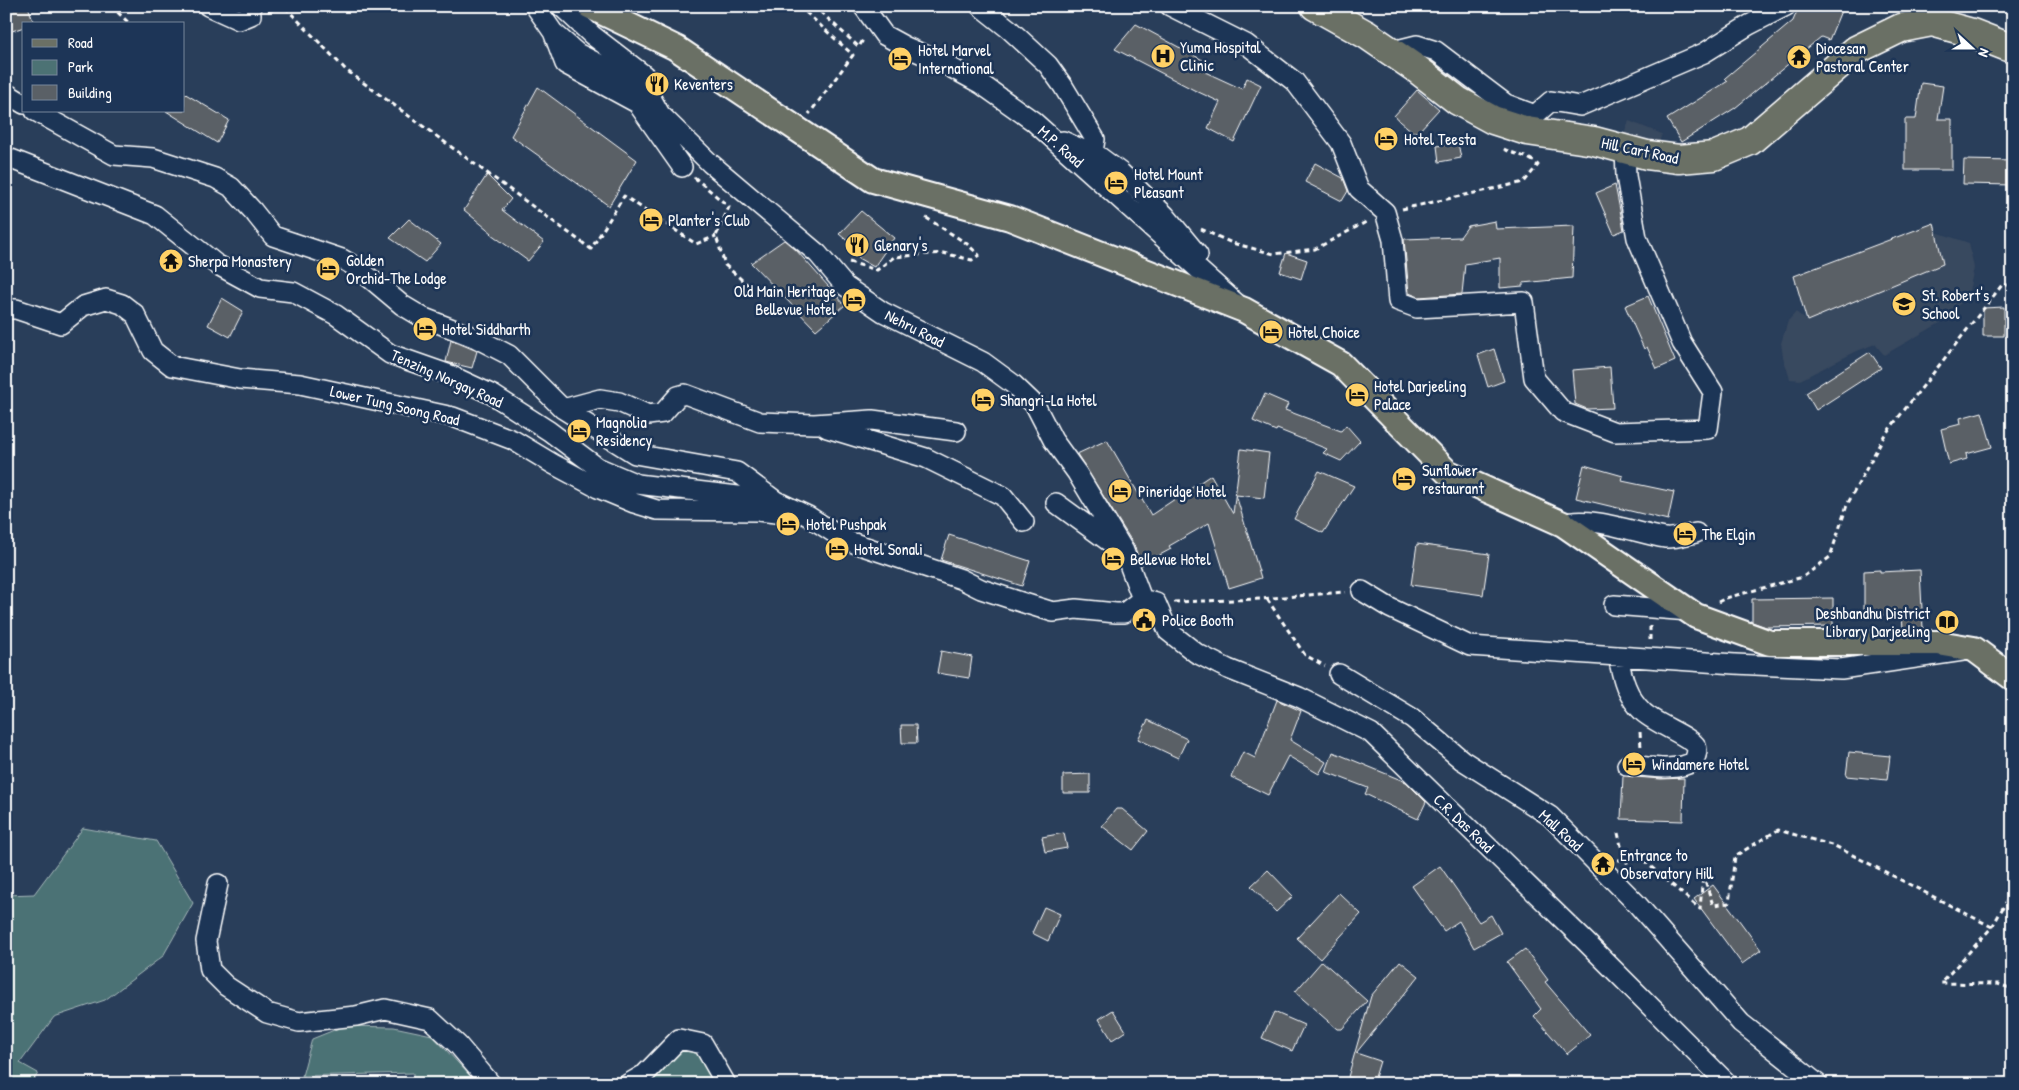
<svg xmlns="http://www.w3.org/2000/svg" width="2019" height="1090" font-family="'Patrick Hand',sans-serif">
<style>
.built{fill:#38485e}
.green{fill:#4c7274;stroke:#a6b8ba}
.building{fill:#5a6066;stroke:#fff}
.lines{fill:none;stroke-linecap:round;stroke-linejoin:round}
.minor-casing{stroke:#fff;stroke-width:22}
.major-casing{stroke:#fff;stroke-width:28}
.highway-casing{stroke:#fff;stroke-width:31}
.path{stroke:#fff;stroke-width:3;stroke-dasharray:5 4;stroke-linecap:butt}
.minor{stroke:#1d3557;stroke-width:19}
.major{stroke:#6b7065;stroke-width:24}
.highway{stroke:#6b7065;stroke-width:28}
.labels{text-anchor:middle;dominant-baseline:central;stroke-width:5;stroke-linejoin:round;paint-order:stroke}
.poi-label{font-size:16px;fill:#fff;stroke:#1d3557;text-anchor:start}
.street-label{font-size:16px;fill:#fff;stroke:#1d3557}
</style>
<rect width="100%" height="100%" fill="#293e5a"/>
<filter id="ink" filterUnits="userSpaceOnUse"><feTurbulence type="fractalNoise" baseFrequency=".02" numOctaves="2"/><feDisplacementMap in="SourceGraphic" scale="10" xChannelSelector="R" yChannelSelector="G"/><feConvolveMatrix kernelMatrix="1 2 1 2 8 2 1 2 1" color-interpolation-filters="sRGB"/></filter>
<g filter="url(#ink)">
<!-- built -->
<path class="built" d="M1629 121 1662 134 1657 147 1624 134Z
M1936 232 1969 243 1974 268 1968 296 1940 323 1884 355 1875 344 1857 351 1800 380 1790 379 1783 357 1781 343 1788 321 1796 312 1807 321 1943 264Z"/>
<!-- green -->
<path class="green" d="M83 828 156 841 193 903 163 956 105 1000 54 1017 20 1063 38 1073 32 1084H6V895L34 894Z
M344 1026 394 1027 432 1035 473 1079 474 1084H413V1073L302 1076 312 1039Z
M681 1050 700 1051 715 1084H644Z"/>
<!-- building -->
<path class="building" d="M6 6H28L34 24H24V27L6 33Z
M1799 6H1843L1829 40 1821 37 1735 108 1681 142 1667 119 1728 81 1725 78 1793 21Z
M1136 24 1210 64 1205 72 1242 89 1247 78 1261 85 1234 142 1208 128 1220 102 1194 90 1115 49Z
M1921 83 1943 86 1938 119H1952V170H1905V119H1916Z
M538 87 637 160 609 206 511 136Z
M1417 90 1439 109 1418 132H1413L1394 116Z
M184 93 229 120 217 143 166 111H184Z
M1458 143 1461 158 1439 162 1437 146Z
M1964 160 2013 161V185L1963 184Z
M1315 163 1343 178 1348 191 1342 201 1305 182Z
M487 175 511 199 502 210 544 242 528 261 491 234 492 233 464 210Z
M1615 185 1624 230 1614 234 1596 193Z
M861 211 894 238 874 267 858 258 862 253 839 234Z
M409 219 441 244 425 262 390 238Z
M1495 221 1496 229 1574 226 1572 278 1523 283V286L1500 288V258L1465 264 1462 294 1419 297 1409 293 1404 239 1460 237 1468 226Z
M1934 223 1943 264 1807 321 1794 276Z
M784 240 796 250 845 305 816 330 751 263Z
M1286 253 1307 260 1301 279 1280 272Z
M1648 296 1675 361 1657 369 1647 347 1644 349 1625 306Z
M222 298 243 311 230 337 208 325Z
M2004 307V336H1983V308Z
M451 340 477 351 472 368 446 362Z
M1494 349 1504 381 1488 387 1478 355Z
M1870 352 1881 368 1816 410 1806 393Z
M1610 367 1613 408 1587 409 1575 404 1572 370Z
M1265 394 1288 404 1285 410 1341 431 1346 425 1360 441 1341 461 1323 453 1327 449 1277 429 1276 431 1253 421Z
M1982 412 1992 447 1966 454 1967 459 1949 464 1941 429 1961 424 1960 418Z
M1107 440 1151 515 1211 475 1233 514 1241 449 1269 453 1264 498 1236 495 1261 578 1229 588 1209 523 1169 546 1171 549 1141 565 1134 545 1077 454Z
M1584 465 1623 476 1622 481 1674 492 1668 520 1576 498Z
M1319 471 1354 486 1323 533 1294 519Z
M949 535 1030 561 1022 586 941 560Z
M1417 544 1489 554 1483 595 1411 585Z
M1880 570V572L1920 570 1923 629H1903L1902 615H1864V571Z
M1833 598V626L1766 627 1752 622V599Z
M941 651 972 657 969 678 937 673Z
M1277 700 1301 711 1290 740 1326 762 1319 774 1288 756 1268 795 1231 777 1243 752 1255 758Z
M1148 720 1187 739 1178 758 1138 739Z
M901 725H916L917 743H902Z
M1333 752 1406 782 1426 802 1418 819 1365 794 1368 788 1326 772Z
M1849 752 1890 756 1887 780 1846 776Z
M1090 774V793H1063V775Z
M1623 776 1661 779 1684 778 1683 821 1621 819Z
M1116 809H1122L1148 831 1133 850 1102 826Z
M1064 833 1067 848 1045 852 1042 837Z
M1440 866 1479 922 1491 915 1501 933 1474 948 1459 921 1444 931 1412 886Z
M1268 870 1293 896 1276 912 1251 886Z
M1713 885 1761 950 1742 964 1694 899Z
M1339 893 1361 914 1320 959 1297 938Z
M1044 907 1060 914 1048 941 1032 933Z
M1525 949 1548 980 1545 982 1590 1035 1567 1054 1534 1016 1541 1009 1507 962Z
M1322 961 1367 1001 1342 1029H1337L1295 992Z
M1400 961 1419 976 1356 1053 1380 1061 1373 1084 1348 1077 1371 996Z
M1113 1010 1126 1031 1112 1040 1099 1019Z
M1274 1012 1304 1025 1292 1051 1262 1038Z"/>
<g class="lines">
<defs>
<path id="minor" d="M208 6 239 20 251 15 250 6
M535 6 553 32 577 53 645 87
M561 6 592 35 644 75 645 87 660 114 710 163 818 254 845 286 883 312 983 362 1013 384 1035 405 1053 440 1077 473 1124 551 1142 599
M863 6 884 35 906 47 939 61 981 84 1033 121 1236 303
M980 6 1009 29 1048 65 1063 86 1095 139 1093 152
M1170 6 1246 44 1295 82 1341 143 1359 189 1385 212 1393 240 1398 301 1417 308 1524 302 1534 378 1563 412 1615 432 1708 429 1713 392 1682 343 1637 238 1626 176 1625 149
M553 32 565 64 637 103 682 167
M1393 51 1417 45 1436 51 1506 104 1535 115 1551 101 1580 106 1704 53 1749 25 1786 6
M6 93 24 104
M35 111 114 155 153 158 215 178 231 187 253 211 273 236 342 259 359 269 402 305 422 317 476 338 509 355 563 409 635 454 737 472 776 501 808 516 845 540 961 579 981 589 1024 603 1053 612 1076 609 1116 613H1124L1142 599 1156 603 1168 631 1196 653 1228 669 1299 697 1371 733 1587 943 1728 1084
M1063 141 1083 150 1093 152 1120 172 1165 215 1198 255
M6 157 155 215 216 264 260 288 293 292 336 315 390 354 450 375 493 395 549 431 597 467 637 484 772 500
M6 309H16L61 324 83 306 106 299 122 304 135 314 153 351 172 366 240 379 300 384 453 417 513 440 553 464 598 488 634 503 657 510 758 511 794 515
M563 409 600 399 619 402 648 415 663 413 678 396 685 394 760 422 814 424 872 420 956 431
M827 428 926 458 1003 496 1024 522
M1056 503 1118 548
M1563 524C1591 515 1636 533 1665 538 1674 539 1686 535 1696 533
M1362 591 1390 608 1470 646 1735 664 1841 669 1963 651
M1614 605 1689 611
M1618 656C1622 678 1627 697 1643 712 1654 723 1691 737 1696 746 1698 751 1696 756 1694 761 1675 773 1649 766 1627 765
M1339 674 1412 718 1462 760 1550 816 1637 904 1741 1023 1818 1084
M218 884 206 941 210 970 226 986 267 1013 299 1022 356 1016 385 1009 430 1019 458 1045 491 1084
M628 1084 645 1074 679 1039 703 1044 726 1084"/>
<path id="major" d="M589 6 676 48 873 180 1010 218 1244 310 1341 364 1447 472 1563 524 1696 616 1770 643H1938L1974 649 2013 678"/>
<path id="highway" d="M1315 6 1367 35 1418 70 1458 101 1493 120 1527 131 1594 141 1647 155 1679 159 1714 156 1750 141 1856 50 1901 28 1932 22 1972 33 2013 49"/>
</defs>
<!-- minor casing -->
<use href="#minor" class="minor-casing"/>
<!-- major casing -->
<use href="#major" class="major-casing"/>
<!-- highway casing -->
<use href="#highway" class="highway-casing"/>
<!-- path -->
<path class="path" d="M111 6 130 24
M686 6H688
M799 6 853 55 809 114
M814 6 859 47 864 38
M268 11 285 7 346 70 591 249 624 196 696 244 716 236
M694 177 729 207 716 236 725 265 750 287
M1402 209 1524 182 1538 165C1528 155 1514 155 1502 148
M1201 229 1232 243 1274 254 1315 249 1368 221
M849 262 877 270 894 257 943 253 972 260 979 255 966 243 925 217
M1267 599 1305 655 1325 666
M1174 602 1261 599 1345 592
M1718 602 1726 598 1803 577 1830 557 1847 505 1884 436 2002 285H2013
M1650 626V642
M1640 732 1641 748
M1618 833 1622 850 1630 870
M1618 860 1642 859 1700 909 1703 874 1713 905 1729 903 1735 856 1778 830 1835 846 1992 927 1941 983 1998 984 2013 989
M1992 927 2013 890"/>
<!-- minor -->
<use href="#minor" class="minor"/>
<!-- major -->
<use href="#major" class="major"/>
<!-- highway -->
<use href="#highway" class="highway"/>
</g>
</g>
<!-- icons -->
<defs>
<symbol id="hospital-disc" viewBox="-11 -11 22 22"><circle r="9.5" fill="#ffd166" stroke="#1d3557"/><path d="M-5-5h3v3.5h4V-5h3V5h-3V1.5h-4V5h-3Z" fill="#111"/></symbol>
<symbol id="temple-disc" viewBox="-11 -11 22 22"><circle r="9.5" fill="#ffd166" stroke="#1d3557"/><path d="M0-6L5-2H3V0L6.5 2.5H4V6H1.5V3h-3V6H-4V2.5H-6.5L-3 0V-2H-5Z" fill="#111"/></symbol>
<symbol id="hotel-disc" viewBox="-11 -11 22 22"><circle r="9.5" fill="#ffd166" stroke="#1d3557"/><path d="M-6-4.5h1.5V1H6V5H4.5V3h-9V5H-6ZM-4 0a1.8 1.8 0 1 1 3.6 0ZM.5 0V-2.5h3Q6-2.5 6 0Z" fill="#111"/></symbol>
<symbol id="restaurant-disc" viewBox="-11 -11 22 22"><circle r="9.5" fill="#ffd166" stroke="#1d3557"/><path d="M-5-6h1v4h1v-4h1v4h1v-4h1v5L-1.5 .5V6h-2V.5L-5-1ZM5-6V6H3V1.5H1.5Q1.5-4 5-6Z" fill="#111"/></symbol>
<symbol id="school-disc" viewBox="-11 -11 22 22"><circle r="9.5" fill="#ffd166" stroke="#1d3557"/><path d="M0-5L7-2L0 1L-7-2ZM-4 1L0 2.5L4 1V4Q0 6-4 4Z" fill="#111"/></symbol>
<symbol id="civic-disc" viewBox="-11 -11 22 22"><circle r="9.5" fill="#ffd166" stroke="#1d3557"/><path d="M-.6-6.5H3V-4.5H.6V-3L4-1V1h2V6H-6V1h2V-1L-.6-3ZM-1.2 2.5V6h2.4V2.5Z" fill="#111"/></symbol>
<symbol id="library-disc" viewBox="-11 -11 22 22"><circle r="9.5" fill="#ffd166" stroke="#1d3557"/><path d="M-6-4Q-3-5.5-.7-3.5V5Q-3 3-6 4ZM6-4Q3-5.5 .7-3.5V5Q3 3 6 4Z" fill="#111"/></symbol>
</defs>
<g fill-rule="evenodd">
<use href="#hospital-disc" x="1149" y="42" width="28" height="28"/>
<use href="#temple-disc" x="1785" y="43" width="28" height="28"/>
<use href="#hotel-disc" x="886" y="45" width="28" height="28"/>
<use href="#restaurant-disc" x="643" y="70" width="28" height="28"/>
<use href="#hotel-disc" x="1372" y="125" width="28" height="28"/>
<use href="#hotel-disc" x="1102" y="169" width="28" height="28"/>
<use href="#hotel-disc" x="637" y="206" width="28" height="28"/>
<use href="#restaurant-disc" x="843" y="231" width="28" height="28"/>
<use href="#temple-disc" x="157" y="247" width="28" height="28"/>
<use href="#hotel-disc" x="314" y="255" width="28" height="28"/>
<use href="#hotel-disc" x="840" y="286" width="28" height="28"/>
<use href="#school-disc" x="1890" y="290" width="28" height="28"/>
<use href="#hotel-disc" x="411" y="315" width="28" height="28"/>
<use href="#hotel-disc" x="1257" y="318" width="28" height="28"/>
<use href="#hotel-disc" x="1343" y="381" width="28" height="28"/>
<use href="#hotel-disc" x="969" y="386" width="28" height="28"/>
<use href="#hotel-disc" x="565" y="417" width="28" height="28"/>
<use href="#hotel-disc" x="1390" y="465" width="28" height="28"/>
<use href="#hotel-disc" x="1106" y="477" width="28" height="28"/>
<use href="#hotel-disc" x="774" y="510" width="28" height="28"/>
<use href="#hotel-disc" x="1671" y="520" width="28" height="28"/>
<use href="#hotel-disc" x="823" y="535" width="28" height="28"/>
<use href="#hotel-disc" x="1099" y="545" width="28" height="28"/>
<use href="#civic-disc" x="1130" y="606" width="28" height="28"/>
<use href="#library-disc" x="1933" y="608" width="28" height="28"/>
<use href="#hotel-disc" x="1620" y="750" width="28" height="28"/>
<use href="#temple-disc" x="1589" y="850" width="28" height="28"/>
</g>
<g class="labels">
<!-- poi labels -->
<g class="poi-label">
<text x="1180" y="47">Yuma Hospital<tspan x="1180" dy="18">Clinic</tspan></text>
<text x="1816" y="48">Diocesan<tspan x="1816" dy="18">Pastoral Center</tspan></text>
<text x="918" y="50">Hotel Marvel<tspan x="918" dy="18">International</tspan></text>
<text x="674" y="84">Keventers</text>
<text x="1404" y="139">Hotel Teesta</text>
<text x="1134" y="174">Hotel Mount<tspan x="1134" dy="18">Pleasant</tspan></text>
<text x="668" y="220">Planter's Club</text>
<text x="874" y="245">Glenary's</text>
<text x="346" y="260">Golden<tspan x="346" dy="18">Orchid-The Lodge</tspan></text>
<text x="188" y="261">Sherpa Monastery</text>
<text x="836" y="291" text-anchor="end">Old Main Heritage<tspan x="836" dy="18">Bellevue Hotel</tspan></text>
<text x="1922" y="295">St. Robert's<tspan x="1922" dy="18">School</tspan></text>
<text x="442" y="329">Hotel Siddharth</text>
<text x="1288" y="332">Hotel Choice</text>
<text x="1374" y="386">Hotel Darjeeling<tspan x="1374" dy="18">Palace</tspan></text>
<text x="1000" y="400">Shangri-La Hotel</text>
<text x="596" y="422">Magnolia<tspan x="596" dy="18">Residency</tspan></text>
<text x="1422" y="470">Sunflower<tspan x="1422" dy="18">restaurant</tspan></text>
<text x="1138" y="491">Pineridge Hotel</text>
<text x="806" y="524">Hotel Pushpak</text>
<text x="1702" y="534">The Elgin</text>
<text x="854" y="549">Hotel Sonali</text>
<text x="1130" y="559">Bellevue Hotel</text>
<text x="1930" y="613" text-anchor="end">Deshbandhu District<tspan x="1930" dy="18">Library Darjeeling</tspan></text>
<text x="1162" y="620">Police Booth</text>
<text x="1652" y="764">Windamere Hotel</text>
<text x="1620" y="855">Entrance to<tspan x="1620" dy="18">Observatory Hill</tspan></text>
</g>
<!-- street labels -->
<g class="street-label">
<text transform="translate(1061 146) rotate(41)">M.P. Road</text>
<text transform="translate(1640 150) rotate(12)">Hill Cart Road</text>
<text transform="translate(915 328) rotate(27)">Nehru Road</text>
<text transform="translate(447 378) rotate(24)">Tenzing Norgay Road</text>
<text transform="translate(395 405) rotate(13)">Lower Tung Soong Road</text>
<text transform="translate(1464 823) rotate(44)">C.R. Das Road</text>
<text transform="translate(1561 830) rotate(42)">Mall Road</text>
</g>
</g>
<!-- margin -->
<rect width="2019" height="1090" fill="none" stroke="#1d3557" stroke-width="25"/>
<rect x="12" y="12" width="1994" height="1065" fill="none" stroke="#fff" stroke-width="2" filter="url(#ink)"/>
<!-- legend -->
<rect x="22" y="22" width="162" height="90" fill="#1d3557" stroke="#77869a"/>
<rect x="32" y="39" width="25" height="8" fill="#6b7065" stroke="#77869a"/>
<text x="68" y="48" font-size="15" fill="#ffffff">Road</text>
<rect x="32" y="60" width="25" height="15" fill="#4c7274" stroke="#77869a"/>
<text x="68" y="72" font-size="15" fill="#ffffff">Park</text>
<rect x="32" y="85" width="25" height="15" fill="#5a6066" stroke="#77869a"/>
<text x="68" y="98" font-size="15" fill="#ffffff">Building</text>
<!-- north arrow -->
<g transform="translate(1972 48) rotate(111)" stroke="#1d3557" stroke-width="4" paint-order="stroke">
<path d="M0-4L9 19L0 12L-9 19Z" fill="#ffffff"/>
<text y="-8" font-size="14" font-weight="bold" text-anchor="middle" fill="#ffffff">N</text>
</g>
</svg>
